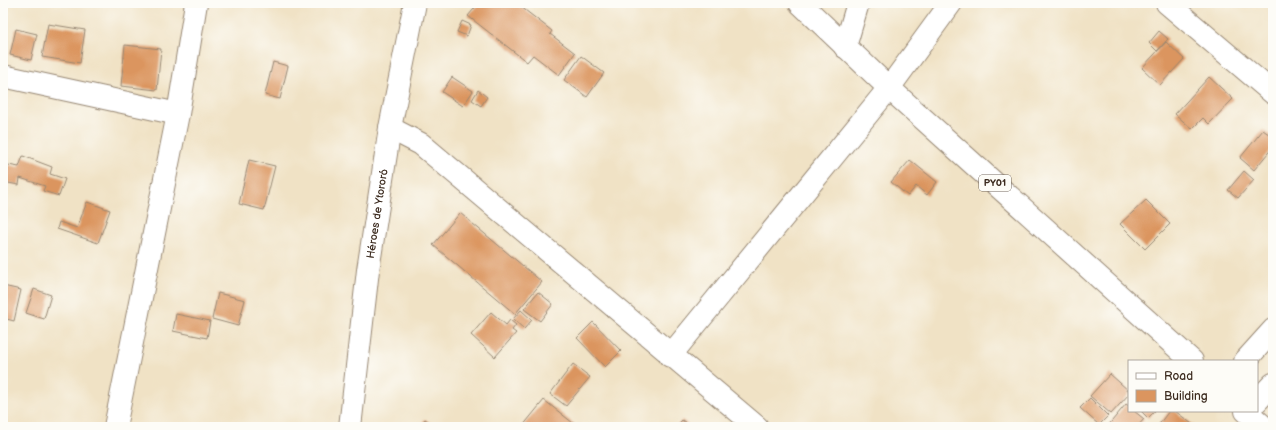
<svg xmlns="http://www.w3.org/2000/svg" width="1276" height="430" font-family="'Balsamiq Sans',sans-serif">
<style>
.building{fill:#db955f}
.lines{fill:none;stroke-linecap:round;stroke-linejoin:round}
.minor-casing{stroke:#968672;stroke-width:24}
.major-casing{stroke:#968672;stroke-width:24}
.highway-casing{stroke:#968672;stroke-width:24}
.minor{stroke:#fff;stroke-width:22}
.major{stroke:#fff;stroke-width:22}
.highway{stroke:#fff;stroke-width:22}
.labels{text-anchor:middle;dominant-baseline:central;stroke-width:3;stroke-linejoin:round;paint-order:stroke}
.shield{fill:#fdfcf7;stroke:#75695f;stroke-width:1}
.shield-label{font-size:10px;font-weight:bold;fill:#3b2a1e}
.street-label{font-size:11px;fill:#3b2a1e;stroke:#fdfcf7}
</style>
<rect width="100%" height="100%" fill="#fdfcf7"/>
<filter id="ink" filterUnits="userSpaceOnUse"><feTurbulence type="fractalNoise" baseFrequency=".025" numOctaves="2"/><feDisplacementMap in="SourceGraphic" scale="8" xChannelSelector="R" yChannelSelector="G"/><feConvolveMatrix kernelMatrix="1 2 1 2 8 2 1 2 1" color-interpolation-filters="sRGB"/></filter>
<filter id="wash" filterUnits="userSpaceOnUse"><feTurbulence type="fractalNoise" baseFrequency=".012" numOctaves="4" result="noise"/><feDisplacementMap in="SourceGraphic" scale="16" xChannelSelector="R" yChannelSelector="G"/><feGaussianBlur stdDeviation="0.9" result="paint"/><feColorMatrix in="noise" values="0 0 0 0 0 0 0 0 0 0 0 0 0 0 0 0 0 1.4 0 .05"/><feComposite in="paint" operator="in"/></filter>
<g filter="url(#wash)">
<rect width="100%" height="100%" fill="#f0e2c5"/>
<g id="blocks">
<!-- building -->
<path class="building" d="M479 3H516L552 31 550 34 575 53 559 75 533 55 527 62 468 16Z
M462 21 471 25 467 36 457 32Z
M48 24 85 30 80 63 42 57Z
M16 29 37 34 31 60 10 55Z
M1159 31 1168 39 1157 51 1149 43Z
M1166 42 1184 59 1160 85 1142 68Z
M125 45 161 49 157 90 121 86Z
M581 56 604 73 587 97 564 80Z
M273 62 288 66 280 99 265 95Z
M452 77 473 91 463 106 442 92Z
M1209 77 1233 99 1209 124 1203 118 1192 129 1175 114Z
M478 90 487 97 481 106 472 100Z
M1263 130 1273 137V147L1254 170 1240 158Z
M23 156 52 167 50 174 65 179 59 196 43 191 45 186 20 178 19 185 3 182V164L19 167Z
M249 160 275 166 264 210 239 204Z
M910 160 937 182 927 195 916 186 908 196 891 182Z
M1244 171 1254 180 1238 198 1228 190Z
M1146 200 1170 224 1145 249 1120 224Z
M87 202 110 210 98 243 57 229 59 222 77 228Z
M460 213 542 282 515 314 433 245Z
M3 286 21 290 14 321 3 318Z
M34 289 51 295 44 319 26 313Z
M538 292 553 304 540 321 524 309Z
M218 293 245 300 238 326 212 319Z
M521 310 532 320 524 329 513 319Z
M491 312 506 325 510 320 516 325 512 330 516 333 495 357 471 335Z
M176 314 210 321 207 338 173 331Z
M593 322 621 351 605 367 577 338Z
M573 364 590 377 566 406 550 394Z
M1110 374 1129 391V394L1111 414 1090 396Z
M1090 398 1108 416 1099 425 1080 408Z
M544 400 578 427H522Z
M1126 404 1129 406V411H1134L1144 419 1137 427H1107Z
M1141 411H1155L1148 418Z
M1169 411H1175L1196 427H1157Z
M425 419 436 427H419Z
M682 420 691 427H676Z"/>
</g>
</g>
<g filter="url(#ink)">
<use href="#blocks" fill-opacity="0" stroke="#968672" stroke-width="1"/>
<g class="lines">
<defs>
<path id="minor" d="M1167 3 1273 93
M845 47 858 3
M3 76 178 114
M390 128 421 144 757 427
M670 356 889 88 951 3
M1245 361 1273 330
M1257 401 1273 384
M115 427 178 114 196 3"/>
<g id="major">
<path id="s1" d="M350 427 368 270 390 128 415 3"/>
</g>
<path id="highway" d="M800 3 889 88 1192 361
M1246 411 1264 427"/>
</defs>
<!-- minor casing -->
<use href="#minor" class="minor-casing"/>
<!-- major casing -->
<use href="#major" class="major-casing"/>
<!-- highway casing -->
<use href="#highway" class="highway-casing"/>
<!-- minor -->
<use href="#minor" class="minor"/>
<!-- major -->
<use href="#major" class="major"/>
<!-- highway -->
<use href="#highway" class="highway"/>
</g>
</g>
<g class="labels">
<!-- shield labels -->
<rect class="shield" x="979" y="175" width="32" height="16" rx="3"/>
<g class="shield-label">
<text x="995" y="183">PY01</text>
</g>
<!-- street labels -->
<g class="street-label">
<text stroke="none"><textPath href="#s1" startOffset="215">Héroes de Ytororó</textPath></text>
</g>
</g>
<!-- margin -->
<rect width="1276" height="430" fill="none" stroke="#fdfcf7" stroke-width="16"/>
<!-- legend -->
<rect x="1128" y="360" width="130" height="52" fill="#fdfcf7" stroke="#afa8a0"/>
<rect x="1136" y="373" width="20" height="6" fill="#ffffff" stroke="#afa8a0"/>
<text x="1164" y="380" font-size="12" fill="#3b2a1e">Road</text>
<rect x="1136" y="390" width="20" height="12" fill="#db955f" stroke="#afa8a0"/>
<text x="1164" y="400" font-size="12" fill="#3b2a1e">Building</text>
</svg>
